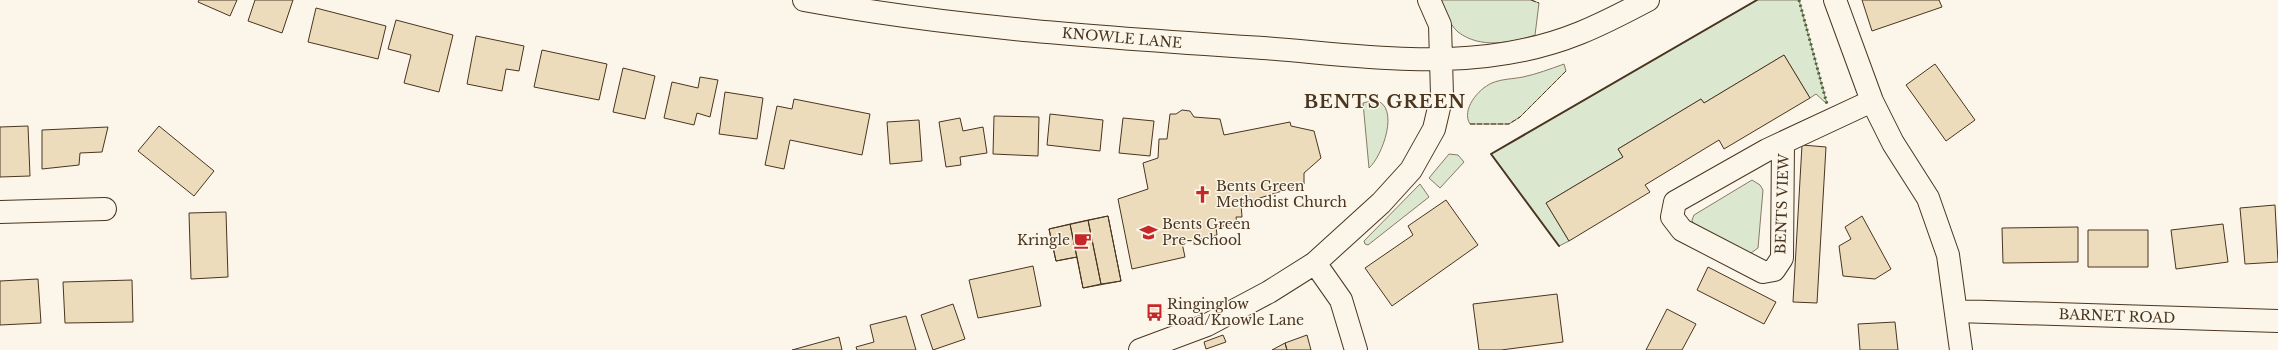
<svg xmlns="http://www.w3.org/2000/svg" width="2278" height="350" font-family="'Libre Baskerville',serif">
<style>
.green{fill:#dce7d0;stroke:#887966}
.building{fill:#ecdcbc;stroke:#4a3520}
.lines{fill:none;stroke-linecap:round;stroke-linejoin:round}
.minor-casing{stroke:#4a3520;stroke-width:24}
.minor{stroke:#fbf6e9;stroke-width:22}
.hedge{stroke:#436837;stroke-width:3;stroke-dasharray:2 3;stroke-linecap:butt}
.fence{stroke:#4a3520;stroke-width:1;stroke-dasharray:5 2;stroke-linecap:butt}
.wall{stroke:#4a3520;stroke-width:2}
.labels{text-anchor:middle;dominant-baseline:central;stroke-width:3;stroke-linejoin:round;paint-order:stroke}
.street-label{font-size:14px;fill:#4a3520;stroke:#fbf6e9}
.poi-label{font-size:14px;fill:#4a3520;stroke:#fbf6e9;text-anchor:start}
.district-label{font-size:18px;font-weight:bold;letter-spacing:1px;fill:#4a3520;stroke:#fbf6e9}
</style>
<rect width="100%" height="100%" fill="#fbf6e9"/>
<!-- green -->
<path class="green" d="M1439 0H1531L1539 3 1535 35C1511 43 1480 49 1458 32 1449 24 1444 10 1439 0Z
M1757 0H1799L1827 104 1816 94 1810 98 1784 55 1704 103 1701 99 1618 149 1623 157 1546 203 1569 241 1559 246 1491 154Z
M1564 64 1566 71 1520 117 1509 124H1470C1461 110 1478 89 1492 83 1501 79 1513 79 1523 77 1537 74 1550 69 1564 64Z
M1375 100C1401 106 1382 157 1369 168L1363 103Z
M1449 154 1458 155 1464 162 1440 188 1429 178Z
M1752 180 1760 185 1763 190 1758 248 1751 253H1745L1694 226 1692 220 1694 215Z
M1420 184 1429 197 1368 245 1365 244 1364 241Z"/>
<!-- building -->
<path class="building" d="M199 0H237L230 16 198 2Z
M255 0H293L282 33 248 21Z
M1862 0H1939L1942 7 1872 31Z
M316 8 386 26 378 59 308 42Z
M396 20 453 35 439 92 404 83 411 55 388 49Z
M476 36 524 46 519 71 506 69 502 91 467 84Z
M542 50 607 64 599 100 534 87Z
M1784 55 1810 98 1724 149 1719 140 1645 185 1650 192 1569 241 1546 203 1623 157 1618 149 1701 99 1704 103Z
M1935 64 1975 120 1946 141 1906 85Z
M623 68 655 76 645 119 613 112Z
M700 77 718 80 710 117 697 113 694 125 664 118 672 82 698 88Z
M725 92 763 98 757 139 719 134Z
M794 99 870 114 862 155 790 140 784 169 765 165 777 106 792 109Z
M1182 110 1190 111 1194 117 1220 119 1224 135 1290 122 1291 126 1314 131 1321 158 1304 173V184L1241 204 1242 217H1236L1237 224 1216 227 1217 235 1182 243 1185 257 1132 269 1118 199 1148 189 1143 163 1158 158 1159 139H1167L1170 114H1176Z
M1050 114 1103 120 1100 151 1047 145Z
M994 116 1039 117 1038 156 993 154Z
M960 118 963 131 983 127 987 153 960 157 961 165 946 167 939 122Z
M1123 118 1154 121 1150 156 1119 153Z
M919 120 922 161 890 164 887 122Z
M28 126 30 176 0 177V127Z
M159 126 214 171 194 196 138 151Z
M108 127 102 152 80 153 79 165 42 169V130Z
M1802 145 1826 147 1817 303 1793 302Z
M1446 200 1478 245 1392 306 1365 268 1413 235 1408 226Z
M2275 205 2278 262 2245 264 2240 208Z
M226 212 228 277 191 279 189 213Z
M1108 216 1121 281 1083 288 1077 257 1056 261 1049 229Z
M1108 216 1121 281 1101 284 1088 220Z
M1862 216 1891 269 1875 279 1843 276 1839 246 1851 239 1845 227Z
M1088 220 1101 284 1083 288 1070 224Z
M1070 224 1077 257 1056 261 1049 229Z
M2223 224 2228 262 2176 269 2171 230Z
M2078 227V262L2003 263 2002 228Z
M2088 230H2148V267H2088Z
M1033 266 1041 306 978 318 969 280Z
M1708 267 1776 302 1764 324 1697 290Z
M38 279 41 323 0 325V281Z
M132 280 133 322 65 323 63 282Z
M1557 294 1563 342 1501 350H1479L1473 304Z
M953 304 965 339 933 350 921 315Z
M1160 306 1163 312 1149 316 1147 310Z
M1667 309 1696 324 1682 350H1646Z
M906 316 916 350H857L856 347 874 342 870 325Z
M1895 322 1898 350H1860L1858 324Z
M1223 335 1226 342 1206 349 1204 342Z
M1307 335 1311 350H1287L1285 343Z
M839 337 842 350H792Z
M1285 343 1287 350H1272Z"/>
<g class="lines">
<defs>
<path id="minor" d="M804 0C955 28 1110 38 1263 48 1344 54 1427 67 1508 53 1563 44 1599 26 1648 0
M1835 0 1872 101 1893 143 1928 198 1948 255 1961 350
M1783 143 1782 258 1774 270 1763 272 1682 230 1672 217 1675 202 1767 150 1872 101
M0 212 105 209
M1315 263 1341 300 1356 350
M1957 311 2278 321
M1140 350 1207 325 1269 292 1315 263 1381 203 1411 170 1434 129 1442 95 1440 25 1429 0"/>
</defs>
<!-- minor casing -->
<use href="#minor" class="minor-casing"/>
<!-- minor -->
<use href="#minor" class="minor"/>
<!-- hedge -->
<path class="hedge" d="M1799 0 1827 104"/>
<!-- fence -->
<path class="fence" d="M1531 0 1539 3
M1470 124H1509L1520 117 1566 71"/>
<!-- wall -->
<path class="wall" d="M1559 246 1491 154 1757 0"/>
</g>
<!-- icons -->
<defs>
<symbol id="church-bare" viewBox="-9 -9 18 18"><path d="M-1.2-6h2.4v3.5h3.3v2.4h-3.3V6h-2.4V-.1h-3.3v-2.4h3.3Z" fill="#c62828" stroke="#fbf6e9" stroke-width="2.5" paint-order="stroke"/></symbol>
<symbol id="school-bare" viewBox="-9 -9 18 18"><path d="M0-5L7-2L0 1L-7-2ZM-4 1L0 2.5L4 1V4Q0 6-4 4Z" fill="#c62828" stroke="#fbf6e9" stroke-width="2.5" paint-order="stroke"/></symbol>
<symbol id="cafe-bare" viewBox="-9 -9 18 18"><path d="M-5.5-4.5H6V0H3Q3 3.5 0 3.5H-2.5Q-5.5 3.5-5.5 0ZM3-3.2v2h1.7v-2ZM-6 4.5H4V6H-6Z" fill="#c62828" stroke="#fbf6e9" stroke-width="2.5" paint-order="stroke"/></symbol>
<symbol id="bus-bare" viewBox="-9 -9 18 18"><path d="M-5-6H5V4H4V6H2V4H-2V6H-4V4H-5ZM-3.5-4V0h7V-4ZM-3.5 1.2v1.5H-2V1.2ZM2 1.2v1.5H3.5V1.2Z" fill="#c62828" stroke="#fbf6e9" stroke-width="2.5" paint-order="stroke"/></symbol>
</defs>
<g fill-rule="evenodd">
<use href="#church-bare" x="1190" y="182" width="25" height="25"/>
<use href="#school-bare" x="1136" y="220" width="25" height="25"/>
<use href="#cafe-bare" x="1070" y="228" width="25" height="25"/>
<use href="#bus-bare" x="1142" y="300" width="25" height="25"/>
</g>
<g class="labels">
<!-- street labels -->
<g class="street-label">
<text transform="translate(1122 38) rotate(5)">KNOWLE LANE</text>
<text transform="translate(1782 204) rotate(-88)">BENTS VIEW</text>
<text transform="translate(2117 316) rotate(2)">BARNET ROAD</text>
</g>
<!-- poi labels -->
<g class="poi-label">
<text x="1216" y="186">Bents Green<tspan x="1216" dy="16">Methodist Church</tspan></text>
<text x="1162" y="224">Bents Green<tspan x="1162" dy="16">Pre-School</tspan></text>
<text x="1070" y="240" text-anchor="end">Kringle</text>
<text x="1167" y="304">Ringinglow<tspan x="1167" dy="16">Road/Knowle Lane</tspan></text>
</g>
<!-- district labels -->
<g class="district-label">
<text x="1385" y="102">BENTS GREEN</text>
</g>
</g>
</svg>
